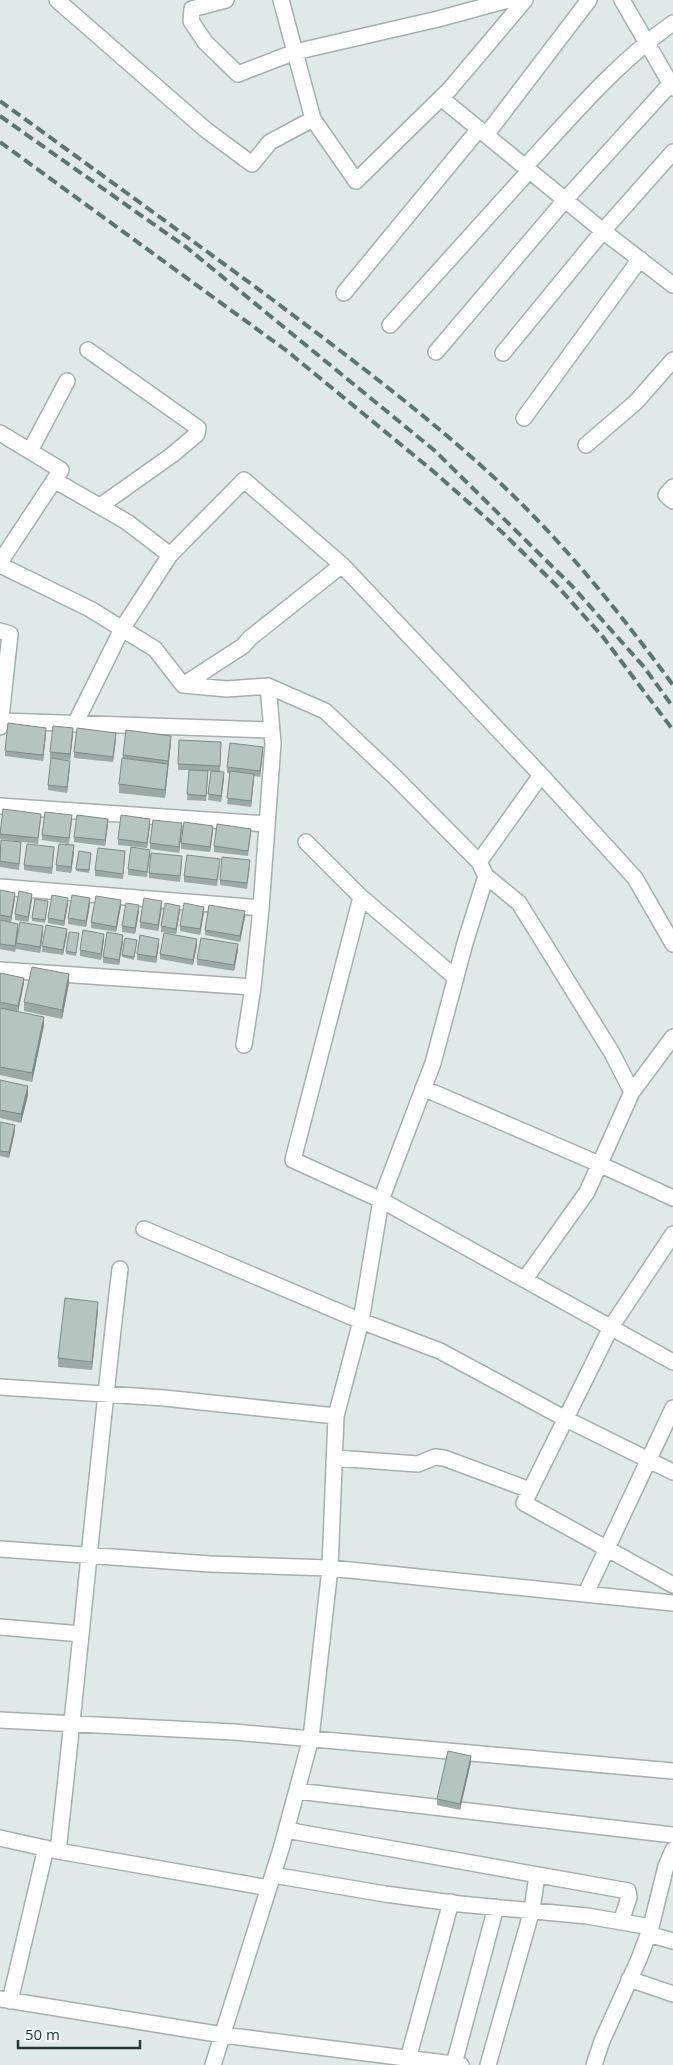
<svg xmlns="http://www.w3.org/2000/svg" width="673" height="2065" font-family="'Open Sans',sans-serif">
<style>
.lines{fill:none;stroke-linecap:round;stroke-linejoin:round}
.minor-casing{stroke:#a4b0ae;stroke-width:18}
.minor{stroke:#fff;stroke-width:15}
.rail{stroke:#5d7471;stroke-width:4;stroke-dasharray:10 5;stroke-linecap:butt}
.wall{fill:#9da9a5}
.shaded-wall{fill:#7f8986}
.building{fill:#b6c4c0;stroke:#7f8986}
</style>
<rect width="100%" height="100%" fill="#e0e9e7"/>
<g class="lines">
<defs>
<path id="minor" d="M57 0 206 130 252 164 270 142 313 119 281 0
M226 0 192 9 191 21 205 42 238 74 295 52 438 19 508 0
M622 0 673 88
M441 98 603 231 673 285
M313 119 356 181 449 90 525 0
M486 135 589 0
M525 167C572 116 616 63 673 23
M344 293 479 129
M390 325 529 171
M88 350 198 428 197 434 172 455 100 506
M436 352 565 200 673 81
M503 353 603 231 673 152
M524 418 640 259
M0 433 61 470 0 562
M586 445 636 402 673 360
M30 451 67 381
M54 480 127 522 170 555
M673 487 666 495 673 501
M0 565 90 609 155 649 183 685 227 689 268 686 325 711 395 777 479 862 486 876 519 903 612 1053 632 1092 587 1192 525 1279
M0 631 10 634 0 727
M183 685 243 646 250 638 342 565 541 775 479 862
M1 721 272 730
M75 724 122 629 170 555 244 480 342 565
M541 775 635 878 673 944
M0 806 267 824
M306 842 361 897 456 978
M0 887 261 908
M361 897 293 1160 381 1200 673 1362
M0 970 253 987 261 908 273 743 268 686
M244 1045 253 987
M423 1088 599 1164 673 1198
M632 1092 673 1037
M144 1229 361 1321 440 1351 564 1418 673 1472
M673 1234 611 1327 524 1503 673 1585
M0 1387 164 1398 336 1416
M335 1458 418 1464 435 1457 444 1458 530 1490
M0 1549 210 1564 330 1568 673 1603
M586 1593 673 1408
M0 1627 81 1634
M0 1720 234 1732 673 1771
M297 1791 673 1835
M286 1830 628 1891 629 1897 621 1922
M0 1838 58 1851 269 1888
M58 1851C80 1657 97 1463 120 1269
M273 1875 385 1894 460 1904 587 1916 651 1927
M648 1934 673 1941
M629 1979 673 1994
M0 1999 223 2035 461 2065
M10 2001 46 1848
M408 2059 451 1902
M454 2064 496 1907
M213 2065 281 1849 311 1738 330 1568 336 1416 361 1321 381 1200 433 1063 465 943 486 876
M488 2065 532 1910 537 1875
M594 2065 602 2041 639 1959 651 1927 666 1866 673 1850"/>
</defs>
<!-- minor casing -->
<use href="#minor" class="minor-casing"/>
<!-- minor -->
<use href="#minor" class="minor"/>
<!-- rail -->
<path class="rail" d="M0 101C91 167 182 233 273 300 346 355 420 410 487 471 558 535 617 609 673 685
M0 116 186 247 434 450 572 586 644 667 673 707
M0 142 287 351 433 471 503 533 559 588 603 637 673 730"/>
</g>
<!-- wall -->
<path class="wall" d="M46 734 43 761 5 756V751Z
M73 734 70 760 50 758V752Z
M116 739 113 762 74 758V752Z
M179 740 221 742 220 772 224 778 221 802 208 800 211 771H206L208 777 206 801 187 800 189 770H178Z
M171 742 165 798 119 793V784L123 755Z
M263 752 260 777 254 776 251 807 227 804 230 773H227V767Z
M70 766 67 793 48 790V785Z
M41 819 38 844 0 839V832Z
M72 821 69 844 42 840V835Z
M108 824 105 846 74 842V837Z
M150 825 147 848 118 845V839Z
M182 829 179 853 150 849V843Z
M213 831 210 852 181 849V843Z
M251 834 248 856 214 852V846Z
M0 845 21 848 19 870 0 867Z
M74 851 71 873 56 871V865Z
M54 853 52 874 24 870V865Z
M150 855 147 877 128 875V869Z
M91 856 89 873 76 871V869Z
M125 857 123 879 95 876V870Z
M182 862 180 882 149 878V873Z
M220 865 217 886 184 882V876Z
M250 866 247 889 220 885V880Z
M0 890 15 898 11 922 0 920Z
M32 899 28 922 15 920V914Z
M48 904 45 923 32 921V918Z
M68 904 64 926 48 923V918Z
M90 904 86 927 68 924V918Z
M121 906 116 932 91 928V922Z
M162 907 158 931 140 928V922Z
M139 911 135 934 122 932V926Z
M180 911 176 934 161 932V926Z
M204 912 200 935 180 931V926Z
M245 917 240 942 205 935V930Z
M0 920 18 929 15 952 0 949Z
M43 932 40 953 16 949V943Z
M67 934 63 955 42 952V946Z
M79 936 76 956 66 954V951Z
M104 940 101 960 80 956V950Z
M123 941 119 965 103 963V957Z
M137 943 134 960 122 957V955Z
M159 944 156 963 137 960V954Z
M197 945 193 965 160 959V954Z
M238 950 234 971 197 965V959Z
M0 973 24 983 18 1012 44 1025 32 1082 0 1075Z
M69 983 62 1019 24 1011V1002Z
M0 1080 28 1095 21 1123 0 1118Z
M0 1122 15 1131 9 1158 0 1156Z
M98 1310 92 1370 58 1367V1358Z
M471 1762 460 1810 437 1805V1799Z"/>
<!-- shaded-wall -->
<path class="shaded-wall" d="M46 728V734L43 761V755Z
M73 728V734L70 760V754Z
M116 733V739L113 762V757Z
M171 736V742L165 798V790Z
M263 747V752L260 777V771Z
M70 761V766L67 793V787Z
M224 772V778L221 802V796Z
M254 774V780L251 807V801Z
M108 819V824L105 846V840Z
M150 819V825L147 848V843Z
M182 823V829L179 853V847Z
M213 826V831L210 852V847Z
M74 845V851L71 873V867Z
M15 893V898L11 922V917Z
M32 894V899L28 922V917Z
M68 898V904L64 926V921Z
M90 898V904L86 927V921Z
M121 900V906L116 932V927Z
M162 901V907L158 931V925Z
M139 905V911L135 934V928Z
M180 906V911L176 934V929Z
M204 907V912L200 935V929Z
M245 911V917L240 942V936Z
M18 924V929L15 952V946Z
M43 926V932L40 953V947Z
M67 929V934L63 955V950Z
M104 934V940L101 960V954Z
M123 935V941L119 965V960Z
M159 939V944L156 963V957Z
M197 939V945L193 965V960Z
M238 944V950L234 971V965Z
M69 974V983L62 1019V1010Z
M24 978V983L18 1012V1006Z
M44 1017V1025L32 1082V1073Z
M28 1086V1095L21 1123V1114Z
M15 1125V1131L9 1158V1152Z
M98 1302V1310L92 1370V1362Z
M471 1756V1762L460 1810V1804Z"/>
<!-- building -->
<path class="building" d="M8 723 46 728 43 755 5 751Z
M53 726 73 728 70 754 50 752Z
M77 728 116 733 113 757 74 752Z
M126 730 171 736 168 761 123 755Z
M179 740 221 742 220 766 178 764Z
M230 743 263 747 260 771 227 767Z
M51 758 70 761 67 787 48 785Z
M122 758 168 764 165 790 119 784Z
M189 770 208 771 206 796 187 794Z
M211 771 224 772 221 796 208 794Z
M230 771 254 774 251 801 227 798Z
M3 809 41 814 38 838 0 834Z
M45 812 72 815 69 838 42 835Z
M77 815 108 819 105 840 74 837Z
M121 815 150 819 147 843 118 839Z
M153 820 182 823 179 847 150 843Z
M184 822 213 826 210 847 181 843Z
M217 824 251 829 248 851 214 846Z
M1 840 21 842 19 864 0 861Z
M27 844 54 847 52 868 24 865Z
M59 844 74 845 71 867 56 865Z
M131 847 150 850 147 872 128 869Z
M98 848 125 851 123 874 95 870Z
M79 851 91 853 89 870 76 869Z
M151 853 182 856 180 876 149 873Z
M187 855 220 859 217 880 184 876Z
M222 857 250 860 247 883 220 880Z
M0 890 15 893 11 917 0 915Z
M19 891 32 894 28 917 15 914Z
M52 895 68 898 64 921 48 918Z
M72 895 90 898 86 921 68 918Z
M96 896 121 900 116 927 91 922Z
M144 898 162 901 158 925 140 922Z
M35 899 48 901 45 920 32 918Z
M126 903 139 905 135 928 122 926Z
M165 903 180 906 176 929 161 926Z
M184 903 204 907 200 929 180 926Z
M209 905 245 911 240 936 205 930Z
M0 920 18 924 15 946 0 944Z
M20 922 43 926 40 947 16 943Z
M46 925 67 929 63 950 42 946Z
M83 930 104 934 101 954 80 950Z
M69 932 79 933 76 953 66 951Z
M107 932 123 935 119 960 103 957Z
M164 933 197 939 193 960 160 954Z
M140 935 159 939 156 957 137 954Z
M125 938 137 940 134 957 122 955Z
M201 938 238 944 234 965 197 959Z
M32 967 69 974 62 1010 24 1002Z
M0 973 24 978 18 1006 0 1002Z
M0 1008 44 1017 32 1073 0 1067Z
M0 1080 28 1086 21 1114 0 1110Z
M0 1122 15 1125 9 1152 0 1151Z
M65 1298 98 1302 92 1362 58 1358Z
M448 1751 471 1756 460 1804 437 1799Z"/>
<!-- scale -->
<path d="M18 2040v8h122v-8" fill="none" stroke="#233836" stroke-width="2.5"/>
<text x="25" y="2040" font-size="15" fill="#233836" stroke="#f0f6f4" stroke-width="4" paint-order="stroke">50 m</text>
</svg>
